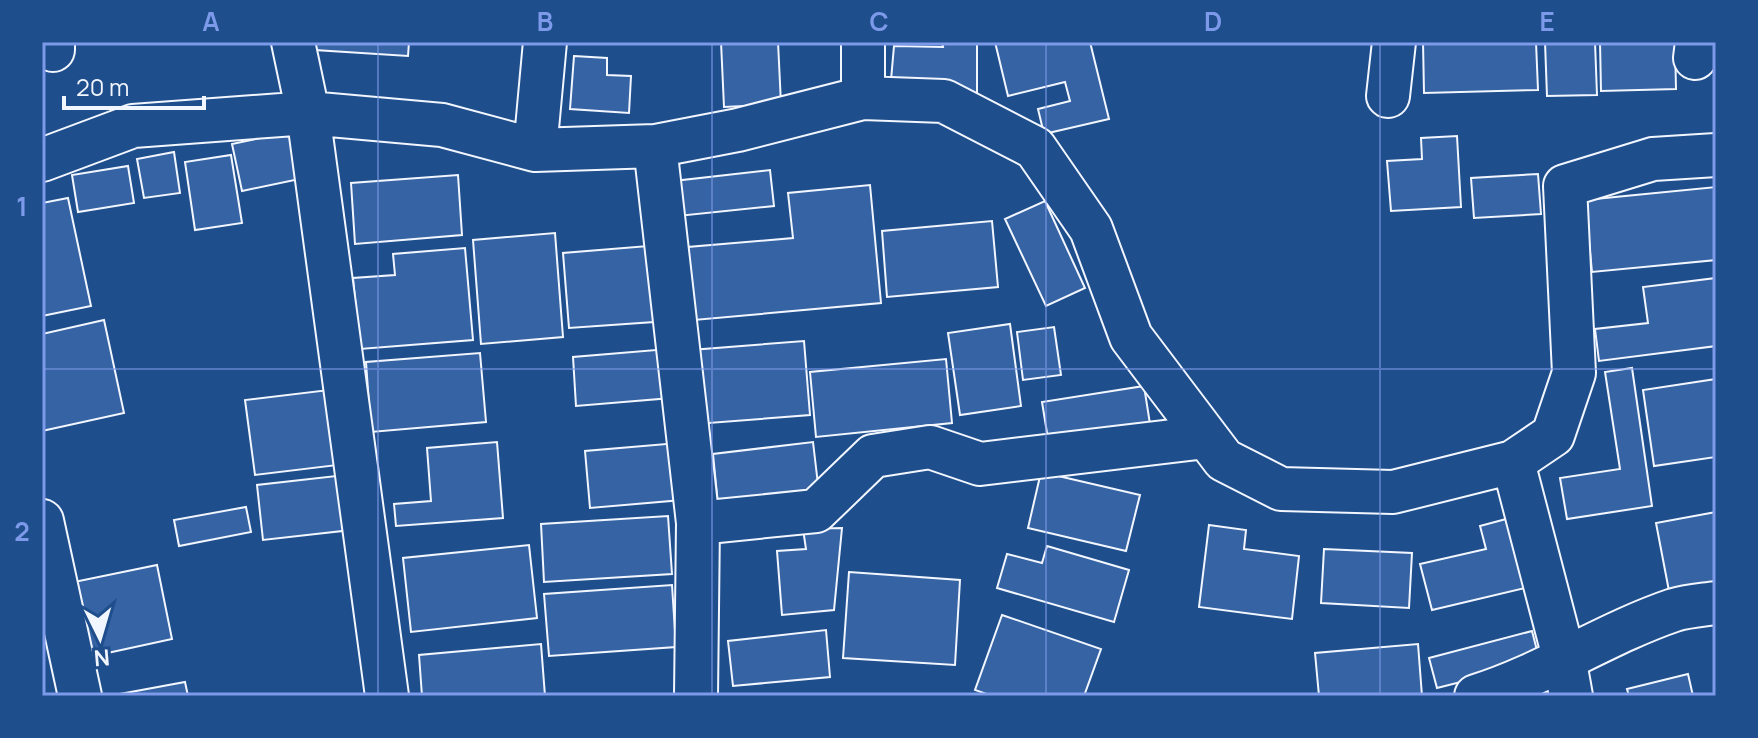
<svg xmlns="http://www.w3.org/2000/svg" width="1758" height="738" font-family="Manrope,sans-serif">
<style>
.building{fill:#3563a3;stroke:#f2f6ff;stroke-width:2}
.lines{fill:none;stroke-linecap:round;stroke-linejoin:round}
.street-casing{stroke:#f2f6ff;stroke-width:46}
.street{stroke:#1f4e8c;stroke-width:42}
.grid{fill:none;stroke:#7d9aea;stroke-width:2;stroke-opacity:0.55}
.neatline{fill:none;stroke:#7d9aea;stroke-width:3}
.grid-label{font-size:26px;text-anchor:middle;font-weight:bold;fill:#7d9aea}
</style>
<rect width="100%" height="100%" fill="#1f4e8c"/>
<!-- building -->
<path class="building" d="M316 42H409L408 56 315 50Z
M721 42H778L781 104 724 107Z
M942 42H977V94L891 80 894 46 943 47Z
M995 42H1090L1109 119 1044 134 1038 109 1070 101 1065 82 1008 96Z
M1423 42H1536L1538 90 1424 93Z
M1545 42H1595L1597 95 1547 96Z
M1600 42H1675L1676 89 1601 91Z
M574 56 607 58V75L631 76 629 113 570 109Z
M298 130 309 177 242 191 232 144Z
M1457 136 1461 207 1391 211 1387 161 1422 159 1421 138Z
M174 152 180 193 144 198 137 159Z
M231 155 242 223 195 230 185 162Z
M128 166 134 203 78 212 72 175Z
M770 170 774 206 678 216 674 181Z
M1538 174 1541 214 1474 218 1471 178Z
M458 175 462 235 355 244 351 183Z
M870 185 881 303 683 321 676 248 793 238 788 193Z
M1716 187V260L1592 272 1585 200Z
M68 198 91 306 42 316V203Z
M1045 201 1085 288 1046 306 1005 219Z
M992 221 998 287 887 297 882 231Z
M555 233 563 337 481 344 473 240Z
M648 246 654 322 569 328 563 253Z
M465 248 473 340 360 349 353 278 395 275 393 254Z
M1716 278V346L1599 361 1595 329 1648 323 1643 287Z
M104 320 124 413 42 431V334Z
M1010 324 1021 406 960 415 948 333Z
M1054 327 1061 375 1023 380 1017 332Z
M804 341 810 415 696 424 691 350Z
M668 349 671 398 576 406 573 357Z
M480 353 486 422 371 432 366 362Z
M946 359 952 423 816 437 810 372Z
M1632 368 1652 506 1567 519 1560 478 1620 469 1605 372Z
M1716 379V457L1654 466 1643 390Z
M1144 386 1150 424 1048 439 1042 402Z
M337 389 346 464 255 475 245 400Z
M497 442 503 518 396 526 394 504 431 501 427 448Z
M813 442 819 493 718 505 713 454Z
M678 443 682 500 590 508 585 451Z
M1041 472 1140 495 1126 551 1028 528Z
M345 475 351 530 263 540 257 485Z
M246 507 251 532 179 546 174 520Z
M1716 512V583L1669 591 1656 523Z
M1521 515 1538 585 1432 610 1420 564 1486 549 1480 526Z
M668 516 672 574 544 582 541 524Z
M1209 525 1246 530 1244 549 1299 556 1292 619 1199 607Z
M842 528 834 610 782 615 777 551 806 549 803 529Z
M529 545 537 618 411 632 403 558Z
M1047 546 1129 570 1114 622 997 588 1007 554 1042 563Z
M1324 549 1412 553 1409 608 1321 603Z
M157 565 172 639 89 657 74 582Z
M849 572 960 580 955 665 843 658Z
M672 585 676 647 549 656 544 594Z
M1002 615 1101 649 1084 696H992L975 690Z
M826 630 830 677 733 686 728 641Z
M1532 631 1540 662 1437 688 1429 658Z
M541 644 545 696H422L419 655Z
M1418 644 1422 696H1319L1315 653Z
M1688 674 1693 696H1629L1627 689Z
M185 682 188 696H109Z"/>
<g class="lines">
<defs>
<path id="street" d="M863 42V98
M53 50V42
M1695 58 1697 42
M1388 96 1394 42
M655 146 698 523 696 696
M535 150 545 42
M42 160 133 126 308 113 293 42
M1513 462 1564 657 1571 696
M42 521 80 696
M698 523 816 511 873 456 930 447 980 464 1206 437
M387 696 308 113 442 125 535 150 655 146 738 130 863 98 944 101 1035 148 1091 229 1131 337 1224 460 1281 489 1393 492 1513 462 1553 435 1574 373 1565 186 1653 159 1716 155
M1476 696C1544 675 1606 633 1674 610 1687 606 1702 605 1716 603"/>
</defs>
<!-- street casing -->
<use href="#street" class="street-casing"/>
<!-- street -->
<use href="#street" class="street"/>
</g>
<!-- grid -->
<path class="grid" d="M378 42V696M712 42V696M1046 42V696M1380 42V696M42 369H1716"/>
<!-- border -->
<rect width="1758" height="738" fill="none" stroke="#1f4e8c" stroke-width="88"/>
<!-- north arrow -->
<g transform="translate(100 638) rotate(175)" stroke="#1f4e8c" stroke-width="6" paint-order="stroke">
<path d="M0-6L14 30L0 20L-14 30Z" fill="#f2f6ff"/>
<text y="-12" font-size="22" font-weight="bold" text-anchor="middle" fill="#f2f6ff">N</text>
</g>
<!-- scale -->
<path d="M64 96v12h140v-12" fill="none" stroke="#f2f6ff" stroke-width="4"/>
<text x="76" y="96" font-size="24" fill="#f2f6ff" stroke="#1f4e8c" stroke-width="6" paint-order="stroke">20 m</text>
<rect x="44" y="44" width="1670" height="650" class="neatline"/>
<g class="grid-label">
<text x="211" y="31">A</text>
<text x="545" y="31">B</text>
<text x="879" y="31">C</text>
<text x="1213" y="31">D</text>
<text x="1547" y="31">E</text>
<text x="22" y="216">1</text>
<text x="22" y="541">2</text>
</g>
</svg>
